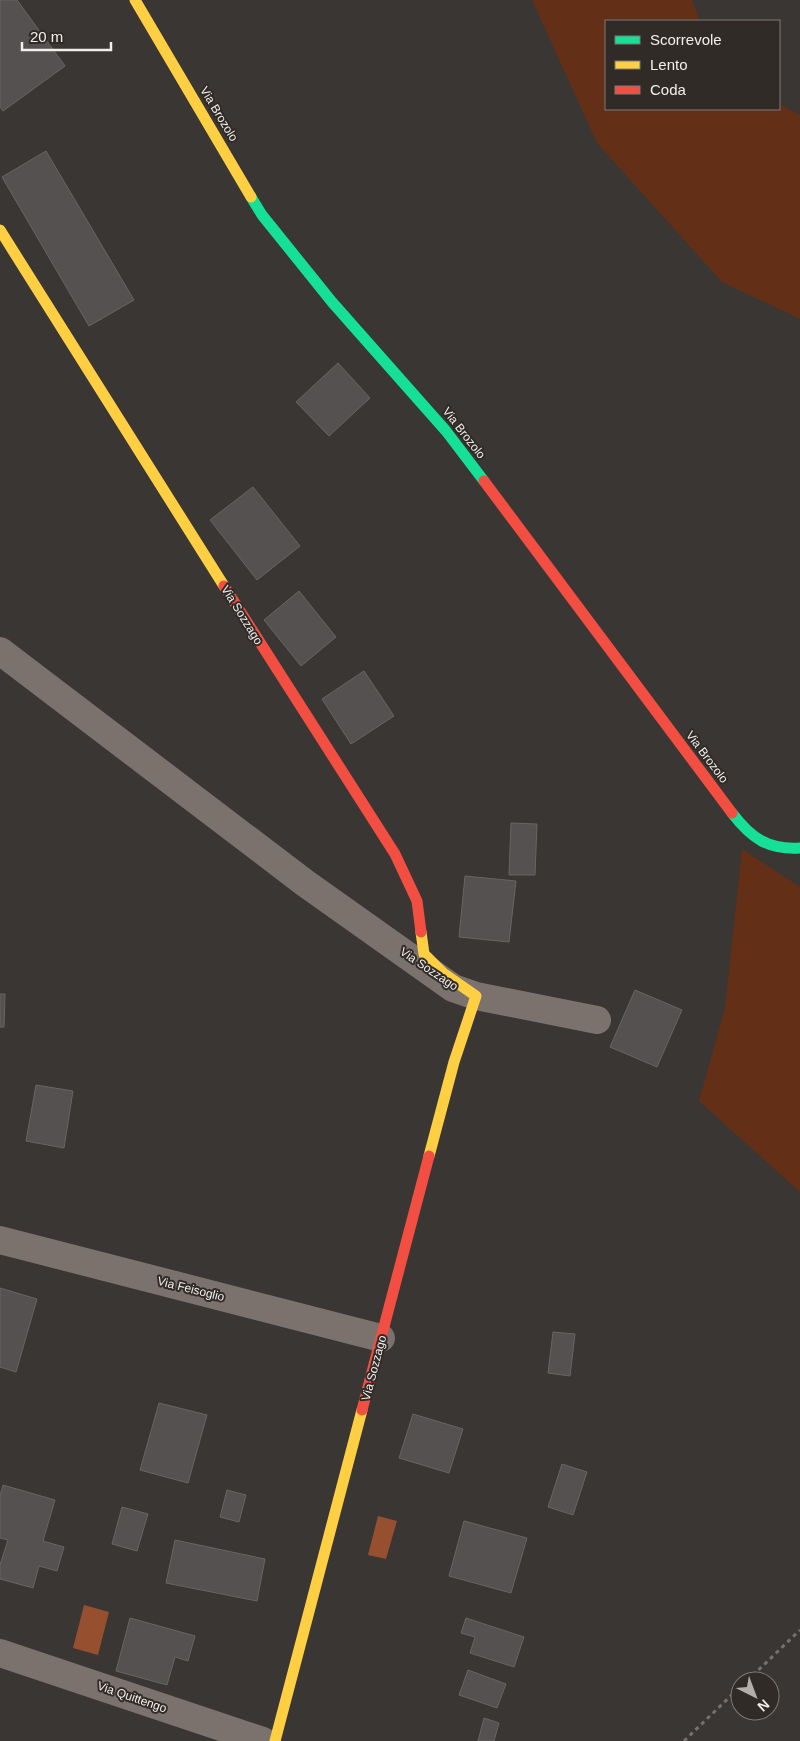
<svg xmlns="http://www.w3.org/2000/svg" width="800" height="1741" font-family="Arial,sans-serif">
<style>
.green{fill:#633017}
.water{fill:#964f2f}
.building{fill:#545150;stroke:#686564}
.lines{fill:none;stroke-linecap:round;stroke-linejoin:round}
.path{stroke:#77716e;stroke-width:3;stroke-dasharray:4 4;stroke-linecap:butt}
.street{stroke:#7c726d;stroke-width:28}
.fast{stroke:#16e098;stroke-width:11}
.slow{stroke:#ffcf43;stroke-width:11}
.jam{stroke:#f24e42;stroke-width:11}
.labels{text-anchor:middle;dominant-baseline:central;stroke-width:4;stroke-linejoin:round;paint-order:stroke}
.street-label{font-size:12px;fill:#f2eeec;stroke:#312b28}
</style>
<rect width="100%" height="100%" fill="#393634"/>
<!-- green -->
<path class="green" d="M532 0H692L700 21H606V109H779V104L800 115V319L722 282 597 143Z
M742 849 800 887V1192L699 1101 725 1008Z"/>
<!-- water -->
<path class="water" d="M378 1516 397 1521 386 1559 368 1555Z
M84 1605 109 1612 98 1655 73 1648Z"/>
<!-- building -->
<path class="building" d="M0 0H17L65 66 3 111 0 107Z
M46 151 134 300 89 326 2 177Z
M338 363 370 398 329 436 296 402Z
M253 487 300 546 257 580 210 520Z
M299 591 336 637 301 666 264 620Z
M364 671 394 716 351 744 322 699Z
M511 823 537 824 535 875H509Z
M465 876 516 881 509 942 459 937Z
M635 990 682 1010 657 1067 610 1047Z
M0 994H5L4 1027H0Z
M36 1085 73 1091 64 1148 26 1141Z
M0 1288 37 1299 16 1372 0 1367Z
M553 1332 575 1334 570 1376 548 1373Z
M159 1403 207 1415 188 1483 140 1470Z
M413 1414 463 1429 449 1473 399 1458Z
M562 1464 587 1472 573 1515 548 1507Z
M3 1485 55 1500 43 1541 64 1547 57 1571 39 1566 33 1588 0 1579V1565L8 1540 0 1538V1496Z
M227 1490 246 1495 239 1522 220 1517Z
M122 1507 148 1514 137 1551 112 1544Z
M464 1521 527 1538 511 1593 449 1576Z
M175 1540 265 1559 257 1601 166 1583Z
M130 1618 195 1636 188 1661 175 1657 167 1685 116 1671Z
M466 1618 524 1637 514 1667 470 1653 475 1637 461 1633Z
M468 1670 506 1684 497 1708 459 1695Z
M484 1718 499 1723 494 1741H478Z"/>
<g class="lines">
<!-- path -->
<path class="path" d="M747 1681 800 1630
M684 1741 740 1687"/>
<!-- street -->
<path class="street" d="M0 651 305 883 453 988 476 996 597 1020
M0 1240 381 1338
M0 1653 263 1741"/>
<!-- fast -->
<path class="fast" d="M251 197 262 215 332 302 446 431 484 481
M732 813C751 838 768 850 800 848"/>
<!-- slow -->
<path class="slow" d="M135 0 251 197
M0 230 224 586
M421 932 424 954 443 973 476 996 454 1062 429 1156
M275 1741 362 1410"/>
<!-- jam -->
<path class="jam" d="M484 481 732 813
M224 586 395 854 417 901 421 932
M362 1410 429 1156"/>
</g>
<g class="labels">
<!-- street labels -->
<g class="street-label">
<text transform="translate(219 114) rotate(59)">Via Brozolo</text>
<text transform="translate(464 433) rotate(52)">Via Brozolo</text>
<text transform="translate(242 615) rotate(58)">Via Sozzago</text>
<text transform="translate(707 757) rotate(53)">Via Brozolo</text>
<text transform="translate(429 969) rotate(34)">Via Sozzago</text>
<text transform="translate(191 1289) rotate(14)">Via Feisoglio</text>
<text transform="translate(374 1368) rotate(-75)">Via Sozzago</text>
<text transform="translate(132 1697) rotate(19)">Via Quittengo</text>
</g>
</g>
<!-- legend -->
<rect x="605" y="20" width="175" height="90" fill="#312b28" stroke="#7e7976"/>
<rect x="615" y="36" width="25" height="8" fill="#16e098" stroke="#7e7976"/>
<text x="650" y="45" font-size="15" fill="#f2eeec">Scorrevole</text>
<rect x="615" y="61" width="25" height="8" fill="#ffcf43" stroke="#7e7976"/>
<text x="650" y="70" font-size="15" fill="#f2eeec">Lento</text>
<rect x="615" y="86" width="25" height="8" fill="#f24e42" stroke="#7e7976"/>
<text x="650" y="95" font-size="15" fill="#f2eeec">Coda</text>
<!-- north arrow -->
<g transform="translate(755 1696) rotate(138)"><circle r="24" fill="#312b28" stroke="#7e7976"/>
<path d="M0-4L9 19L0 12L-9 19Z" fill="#b1aeac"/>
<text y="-8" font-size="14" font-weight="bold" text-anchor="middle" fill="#f2eeec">N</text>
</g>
<!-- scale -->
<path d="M22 42v8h89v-8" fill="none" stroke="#f2eeec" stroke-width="2.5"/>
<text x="30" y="42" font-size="15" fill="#f2eeec" stroke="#312b28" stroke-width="4" paint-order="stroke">20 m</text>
</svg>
